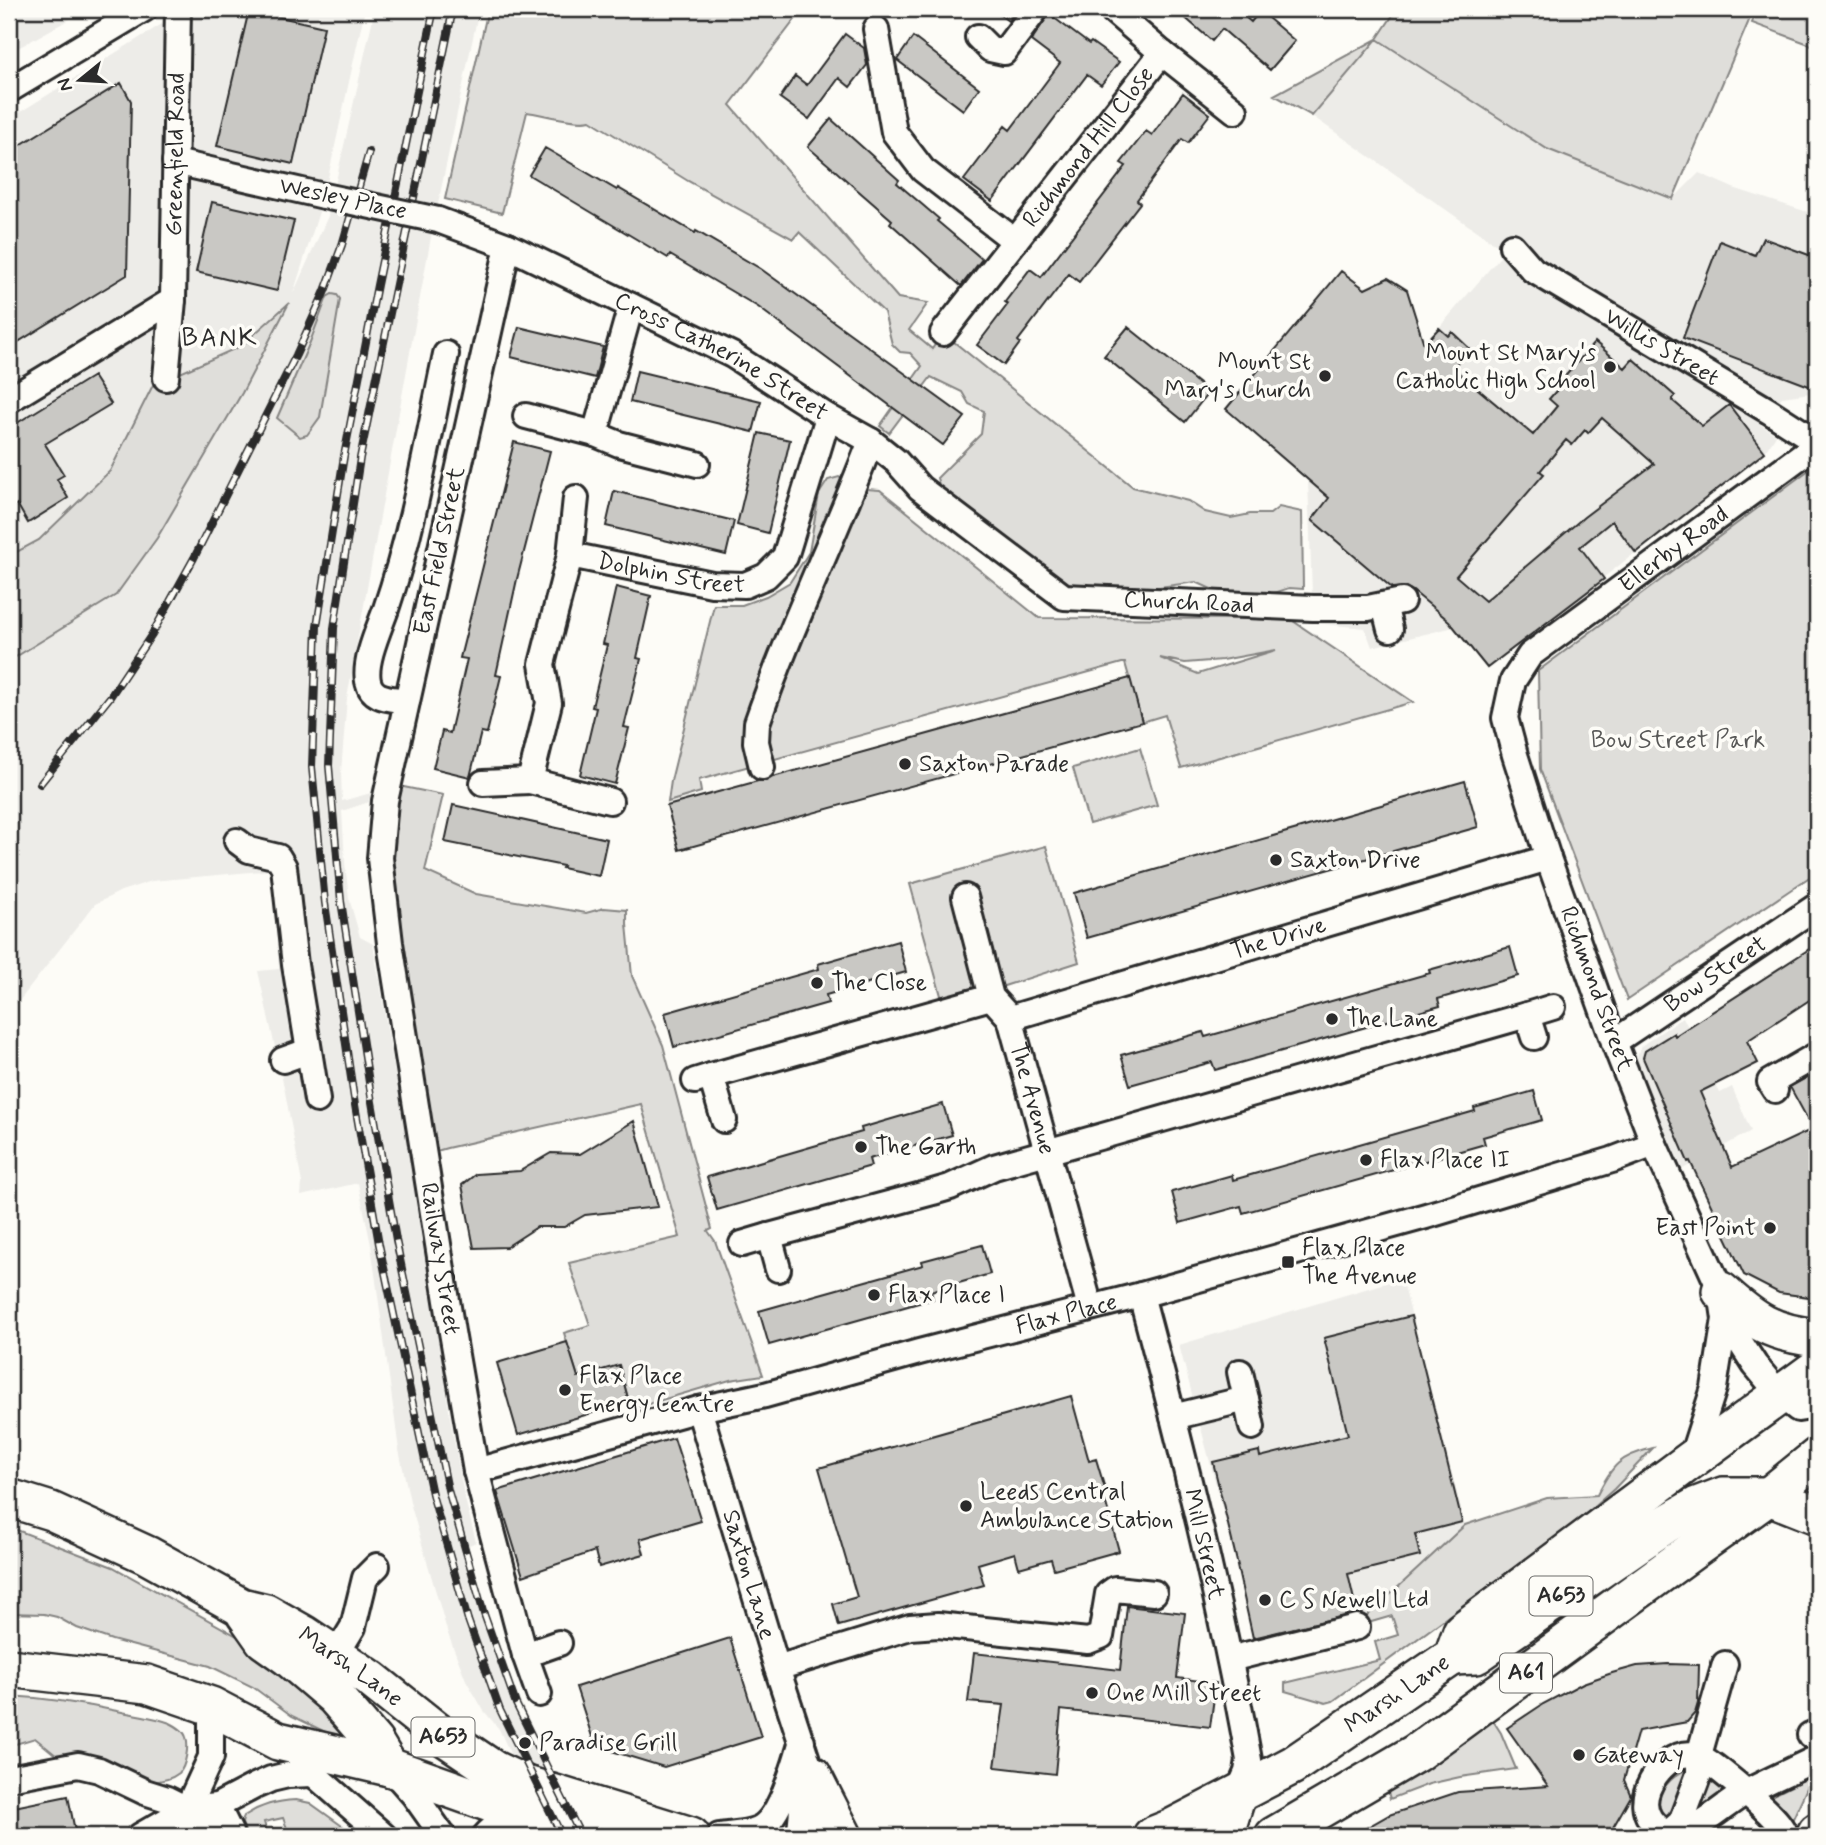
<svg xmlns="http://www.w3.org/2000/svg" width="1826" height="1845" font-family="Mynerve,sans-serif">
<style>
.built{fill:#edece8}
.green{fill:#dfdeda;stroke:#858482;stroke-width:2;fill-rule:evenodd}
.building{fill:#c9c8c4;stroke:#2b2b2b;stroke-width:2;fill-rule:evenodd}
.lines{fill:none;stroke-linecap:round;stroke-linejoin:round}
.minor-casing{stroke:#2b2b2b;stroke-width:30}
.highway-casing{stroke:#2b2b2b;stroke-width:42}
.minor{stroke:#fdfcf7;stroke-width:24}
.highway{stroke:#fdfcf7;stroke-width:37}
.rail-casing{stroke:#2b2b2b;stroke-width:8}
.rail{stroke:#fdfcf7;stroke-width:5;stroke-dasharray:16;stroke-linecap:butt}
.minor-bridge-casing{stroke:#2b2b2b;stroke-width:30;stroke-linecap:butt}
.minor-bridge{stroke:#fdfcf7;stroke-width:24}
.poi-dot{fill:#2b2b2b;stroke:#fdfcf7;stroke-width:2.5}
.labels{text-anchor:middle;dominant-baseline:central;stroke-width:7;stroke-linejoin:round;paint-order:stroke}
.shield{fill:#fdfcf7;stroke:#6a6a68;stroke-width:2}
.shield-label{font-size:23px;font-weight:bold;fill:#2b2b2b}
.street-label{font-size:24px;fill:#2b2b2b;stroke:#fdfcf7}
.poi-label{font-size:24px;fill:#2b2b2b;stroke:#fdfcf7;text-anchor:start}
.park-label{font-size:24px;fill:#585857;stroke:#fdfcf7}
.neighbourhood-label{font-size:26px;letter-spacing:2px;fill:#2b2b2b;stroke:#fdfcf7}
</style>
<rect width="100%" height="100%" fill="#fdfcf7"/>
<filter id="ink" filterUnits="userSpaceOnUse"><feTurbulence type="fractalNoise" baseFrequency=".0143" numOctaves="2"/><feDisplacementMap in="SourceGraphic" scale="14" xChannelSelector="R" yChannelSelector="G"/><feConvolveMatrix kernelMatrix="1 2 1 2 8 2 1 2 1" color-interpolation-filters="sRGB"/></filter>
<g filter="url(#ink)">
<!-- built -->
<path class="built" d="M9 9H88L9 53Z
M186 9H365L324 196 293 294 328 216 375 9H479L431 237 347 698 341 772 342 801 371 793 369 802 342 811 345 863 349 898 360 937 373 944 438 1326 448 1405 464 1495 476 1542 467 1546 498 1646 518 1697 584 1836H548L499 1729 484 1711 466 1680 448 1634 411 1506 399 1450 371 1245 358 1183 301 1196 302 1183 285 1092 258 971 279 969 272 870 152 881 121 891 95 904 20 1000 9 1011V119Z
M1377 39 1547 150 1673 199 1699 173 1733 188 1817 215V392L1782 397 1758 423 1776 435 1765 452 1487 668 1454 627 1372 647 1365 628 1313 623 1308 480 1505 251 1312 116Z
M1683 1017 1720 1093 1732 1087 1751 1131 1683 1169 1636 1070 1635 1060 1641 1046Z
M1402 1278 1465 1525 1366 1617 1256 1636 1179 1345Z"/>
<!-- green -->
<path class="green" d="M488 9H803L730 105 898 298 928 303 909 330 932 349 943 333 1133 487 1188 501 1205 512 1231 518 1250 514H1270L1279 507 1302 512 1303 589 1289 588 1267 595 1220 593 1196 582 1130 591 1087 588 1063 582 941 491 937 478 981 434 984 411 969 404 962 392 931 377 889 433 880 426 922 366 910 353 900 352 892 344 884 312 799 232 793 239 688 181 590 120C578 124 542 114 527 112L502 213 445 199Z
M1397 9H1754L1673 199 1547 149 1377 39 1312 116 1274 95 1377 39Z
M1757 9H1817V47L1752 23Z
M332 294 337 295 340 299 320 417 307 435 300 437 277 418 310 342 327 297Z
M289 303 242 393 157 538 116 595 9 661V556L39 540 110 471 153 385 241 346Z
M1817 464V872L1627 1000 1540 769 1538 671Z
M839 477 853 488 880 490 1039 618 1290 619 1413 702 1181 768 1165 715 1142 722 1125 663H1122L699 780 701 792 668 802 671 781 714 605H742L766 596 790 582 809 552 819 494 828 480ZM1276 650 1198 674 1160 658 1185 663 1222 660Z
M1140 748 1157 805 1089 824 1073 768Z
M389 784 443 795 425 871 476 894 586 913 604 908 627 910V924L632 976 663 1045 712 1229 708 1231 715 1241 763 1375 730 1380 631 1409 619 1366 578 1377 564 1333 590 1325 569 1263 680 1237 641 1104 447 1148 423 1155 390 943Z
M1046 846 1079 962 1001 987 991 997 945 1010 910 884Z
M1653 1448 1614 1489 1579 1520 1333 1701 1326 1703 1285 1691V1683L1380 1660 1375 1642 1398 1635 1392 1616 1368 1623 1366 1617 1465 1525 1547 1498 1597 1495C1612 1465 1620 1456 1653 1448Z
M9 1527 113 1567 269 1654 349 1728 342 1740 292 1716 253 1687 210 1666 112 1640 77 1628 57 1617 44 1614 9 1613Z
M9 1696C47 1698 85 1704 122 1712 137 1715 155 1717 170 1723 176 1726 184 1730 186 1737 189 1746 186 1766 179 1773 169 1781 153 1782 142 1781L66 1757 57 1756 35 1738 9 1746Z
M1492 1719 1501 1733 1516 1769 1460 1777 1429 1784 1390 1799 1388 1792Z
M1688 1769 1690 1770C1683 1786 1678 1812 1659 1818L1656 1799C1665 1785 1673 1775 1688 1769Z
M1703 1776 1724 1787 1714 1813 1692 1824Z
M1809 1777 1811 1779 1791 1823 1768 1798Z
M296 1800 310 1803 356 1836H332L330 1832 313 1836H290L283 1818 264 1822 268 1836H247L242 1823 244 1816C261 1805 276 1801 296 1800Z"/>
<!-- building -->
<path class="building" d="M992 9H1018L1008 21Z
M1175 9H1239L1238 11 1251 22 1260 11 1295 41 1270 70 1222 29 1212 41Z
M249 10 324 27 293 164 217 146Z
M1049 14 1089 44 1091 42 1119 62 1101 85 1087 75 992 201 964 180 1005 126 1010 130 1060 63 1031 41Z
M845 34 864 48 867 65 850 87 839 78 809 119 780 98 795 76 807 85Z
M913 37 979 88 963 110 897 60Z
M121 83 131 101 127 275 18 342 9 326V152Z
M1183 93 1210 114 1188 143 1182 139 1137 200 1140 203 1079 282 1069 274 1018 341 1020 343 1004 365 977 345 1008 304 1005 302 1030 269 1041 277 1126 166 1121 163 1146 131 1152 135Z
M831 119 899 180 897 183 939 219 937 221 982 259 961 286 890 223 892 220 808 147Z
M545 148 617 190 618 188 695 233 696 231 761 269 965 417 943 445 758 307 670 255 668 258 529 175Z
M212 202 294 221 277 291 196 272Z
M1763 238 1817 258V389L1683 338 1720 241 1755 255Z
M1341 271 1365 289 1388 278 1407 290 1424 344 1439 328 1448 336 1452 332 1469 348 1453 368 1533 435 1557 406 1549 399 1563 383 1561 381 1595 342 1625 368 1633 359 1675 396 1672 400 1702 426 1729 405 1765 452 1636 553 1612 521 1580 547 1604 579 1487 668 1449 621 1413 591 1406 587 1392 588 1312 520 1329 498 1226 409ZM1602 418 1654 464 1584 517 1485 601 1456 576 1544 474 1540 471 1566 440 1572 445 1585 430 1588 433Z
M519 327 603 347 595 378 511 357Z
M1128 327 1209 392 1185 422 1104 356Z
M637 371 761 401 753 432 630 402Z
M93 376 111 404 45 444 64 475 57 479 68 498 28 523 17 504 9 509V428Z
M759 433 790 440 768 533 737 525Z
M514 442 550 451 517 579 496 675 501 676 487 733 481 732 470 777 433 768 442 731 450 733 467 659 460 658Z
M614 491 734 521 726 555 606 526Z
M616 587 651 596 637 658 641 659 624 727 629 728 615 784 580 775 596 708 592 707 607 645 603 644Z
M1130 678 1142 722 679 850 667 806 758 781H766L773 777Z
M1465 781 1478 827 1087 938 1074 893Z
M453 805 607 839 599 876 562 868 563 866 445 842Z
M898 941 906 972 826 995 828 1003 674 1047 665 1013 819 969 818 964Z
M1817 944V995L1747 1041 1758 1063 1700 1092 1732 1167 1813 1129 1790 1087 1817 1072V1298L1779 1293 1744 1275 1690 1161 1688 1162 1643 1058 1645 1051 1674 1033 1675 1036Z
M1510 947 1518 976 1438 999 1440 1006 1215 1070 1212 1062 1130 1085 1121 1055 1203 1032 1205 1037 1430 973 1429 970Z
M1534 1091 1542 1120 1483 1137 1485 1144 1243 1213 1241 1206 1180 1223 1172 1192 1232 1175 1233 1180 1475 1111 1474 1108Z
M943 1104 952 1135 869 1159 871 1166 717 1210 707 1177 862 1132 861 1128Z
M634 1121 658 1207 585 1215 564 1227H537L506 1247 474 1248 462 1185 476 1174 520 1171 551 1153 580 1154Z
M982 1245 990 1274 931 1291 933 1299 769 1345 759 1311 923 1265 922 1261Z
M1411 1316 1462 1522 1415 1534 1420 1556 1348 1574 1357 1613 1253 1638 1237 1566H1238L1213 1462 1259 1451 1260 1457 1348 1435 1324 1338Z
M567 1342 578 1377 619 1365 629 1402 518 1435 497 1363Z
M1071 1396 1089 1461 1096 1459 1105 1489H1102L1119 1551 1054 1569 1051 1559 1019 1568 1015 1553 978 1564 984 1585 839 1626 833 1604 857 1597 819 1468Z
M674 1438 701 1521 640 1539 644 1554 599 1567 595 1551 523 1576 497 1491Z
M1127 1606 1185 1613 1177 1678 1216 1683 1210 1727 1061 1710 1055 1774 995 1767 1004 1705 968 1702 974 1653 1120 1670Z
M730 1638 761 1737 664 1767 595 1746 576 1687Z
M1668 1664 1699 1665 1698 1703 1695 1713 1687 1722 1638 1731 1624 1780 1631 1796 1608 1836H1352L1389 1815 1458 1792 1548 1786 1507 1728 1543 1704 1583 1683 1612 1673 1637 1666Z
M68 1796 76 1836H9V1808Z"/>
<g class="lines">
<defs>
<g id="minor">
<path d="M1111 9 1162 53 1235 111"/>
<path d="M876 29 894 132 923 170 1015 241"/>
<path d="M978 37 990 49 1004 52 1036 9"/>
<path d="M9 90 144 9"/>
<path d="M175 162 324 196"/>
<path id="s1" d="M438 220 508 246 732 355 828 417 871 441 896 461 920 488 1064 597 1313 608H1368L1402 601"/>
<path id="s2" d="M508 246 385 801 380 858 390 943 452 1332 476 1471 525 1655 539 1694"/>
<path id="s3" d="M1512 246 1533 270 1769 411 1817 442"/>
<path d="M631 306 595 434 619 444 697 464"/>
<path id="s4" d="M943 333 1162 53"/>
<path id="s5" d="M166 378 173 300 178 9"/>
<path d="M9 400 173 300"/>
<path d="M526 416 595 434"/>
<path d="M570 555 576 498"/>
<path d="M1384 605 1390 629"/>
<path d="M407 701C391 698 372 700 368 681 364 661 379 629 386 609 414 527 428 439 446 354"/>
<path d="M762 767 756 742 757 723C790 627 835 536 871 441"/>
<path d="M483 783 530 781"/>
<path id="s6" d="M610 801 530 781 549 703 542 664 570 555 712 584 745 585 766 576 785 557 828 417"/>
<path d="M237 841 249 850 278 857 284 867 295 965 317 1100"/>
<path id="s7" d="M965 897 991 997 1010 1018 1090 1307"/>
<path id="s8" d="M1010 1018 1548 858"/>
<path d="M1534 1037 1527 1015 1553 1007"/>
<path id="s9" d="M1614 1042 1817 906"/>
<path d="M283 1060 308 1051"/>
<path d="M711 1076 991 997"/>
<path d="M695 1081 711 1076 724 1120"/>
<path d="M1775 1090 1770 1082 1817 1055"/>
<path d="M769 1236 933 1192 950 1187 994 1167 1527 1015"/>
<path d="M742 1244 769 1236 778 1269"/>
<path id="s10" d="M1141 1295C1182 1448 1221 1604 1249 1760L1247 1772 1237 1795"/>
<path d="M1725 1319 1755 1365 1780 1395 1798 1409 1817 1406"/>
<path d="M1246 1399 1252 1427"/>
<path id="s11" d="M699 1409 777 1668 812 1775"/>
<path d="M1173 1417 1246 1399 1240 1372"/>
<path id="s12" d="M1691 1460 1714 1388 1725 1319 1721 1291 1654 1144 1614 1042 1548 858 1515 755 1505 718 1513 681 1530 655 1817 444"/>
<path id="s13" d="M476 1471 699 1409 765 1395 919 1352 1141 1295 1426 1216 1612 1160 1654 1144"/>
<path d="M336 1655 353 1627 365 1578 377 1566"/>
<path d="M525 1655 559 1643"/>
<path d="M1230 1659 1357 1627"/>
<path d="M777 1668 910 1627 938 1625 1088 1641 1101 1636 1108 1594 1115 1589 1154 1593"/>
<path d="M1810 1735 1817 1732"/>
<path d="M301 1763 384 1836"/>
<path d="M392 1770 414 1795 443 1836"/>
<path d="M9 1778 78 1765 99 1770 145 1792 167 1799 187 1809"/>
<path d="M1666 1835 1681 1822 1699 1774V1755L1725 1664"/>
<path d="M140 1836 187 1809 217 1806 255 1786 271 1779 288 1775 312 1774"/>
<path d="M180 1836 187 1809 211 1757V1706"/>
<path d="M199 1836 200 1829 217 1806 230 1832V1836"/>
<path d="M485 1836C495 1824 509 1819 524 1816"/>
<path d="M719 1836C732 1834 746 1834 758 1829 781 1820 795 1763 802 1741"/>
<path d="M1786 1836C1784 1832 1781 1827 1778 1823 1768 1810 1709 1758 1696 1755 1674 1750 1655 1771 1648 1789 1644 1799 1644 1810 1650 1819 1658 1830 1668 1836 1682 1832 1705 1825 1724 1805 1745 1793 1769 1780 1793 1770 1817 1758"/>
</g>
<g id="highway">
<path d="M1721 1291C1754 1321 1771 1333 1817 1338"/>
<path id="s14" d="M9 1498 51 1511 147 1555 241 1607 266 1613 303 1634 372 1680 436 1731 494 1770 526 1785 691 1836"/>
<path d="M245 1613 264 1640 288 1657 335 1697 374 1742 389 1767"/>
<path d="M1453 1656 1476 1655 1666 1524 1697 1506 1723 1496H1769L1817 1515"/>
<path d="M9 1668 147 1684 211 1706 278 1741 389 1767 583 1836"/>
<path d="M812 1775 843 1836"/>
<path d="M806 1836 812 1775"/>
<path id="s15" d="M1152 1836 1172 1828 1293 1765 1453 1656 1462 1631 1691 1460 1817 1368"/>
<path d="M1224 1836 1237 1795"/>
<path d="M1274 1836 1416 1753 1700 1545 1769 1496 1817 1457"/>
<path d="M1815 1836 1817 1832"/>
</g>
</defs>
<!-- minor casing -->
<use href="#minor" class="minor-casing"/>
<!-- highway casing -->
<use href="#highway" class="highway-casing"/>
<!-- minor -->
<use href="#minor" class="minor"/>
<!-- highway -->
<use href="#highway" class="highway"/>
<defs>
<path id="rail" d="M434 9 377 285 344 456 317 626 312 767 325 903 355 1105 379 1244 432 1494 468 1620 500 1710 562 1836
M453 9 360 458 334 628 329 766 341 901 372 1102 396 1240 448 1490 484 1614 516 1704 581 1836
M40 784 110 697 152 634 194 558 296 355 325 291 342 245 369 152"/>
</defs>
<!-- rail casing -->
<use href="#rail" class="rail-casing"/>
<!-- rail -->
<use href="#rail" class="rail"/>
<defs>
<path id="minor-bridge" d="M324 196 438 220"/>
</defs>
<!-- minor-bridge casing -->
<use href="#minor-bridge" class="minor-bridge-casing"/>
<!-- minor-bridge -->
<use href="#minor-bridge" class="minor-bridge"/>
</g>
</g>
<!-- markers -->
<g class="poi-dot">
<circle cx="1610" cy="367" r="7"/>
<circle cx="1325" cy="376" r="7"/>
<circle cx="905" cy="764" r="7"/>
<circle cx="1276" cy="860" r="7"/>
<circle cx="817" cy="983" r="7"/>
<circle cx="1332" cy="1019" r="7"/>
<circle cx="861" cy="1147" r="7"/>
<circle cx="1366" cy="1160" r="7"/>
<circle cx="1770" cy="1228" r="7"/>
<rect x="1281" y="1255" width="14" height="14" rx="3.5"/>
<circle cx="874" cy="1295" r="7"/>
<circle cx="565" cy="1390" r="7"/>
<circle cx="966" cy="1506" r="7"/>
<circle cx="1265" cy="1600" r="7"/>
<circle cx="1092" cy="1693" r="7"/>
<circle cx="525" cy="1743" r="7"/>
<circle cx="1579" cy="1755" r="7"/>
</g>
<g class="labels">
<!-- shield labels -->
<g class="shield">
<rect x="1529.5" y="1576.5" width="63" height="39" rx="5"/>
<rect x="1500" y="1653.5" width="52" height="39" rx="5"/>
<rect x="411.5" y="1717.5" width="63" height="39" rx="5"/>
</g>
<g class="shield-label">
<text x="1561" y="1596">A653</text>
<text x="1526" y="1673">A61</text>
<text x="443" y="1737">A653</text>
</g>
<!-- street labels -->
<g class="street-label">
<text stroke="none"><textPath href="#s4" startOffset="236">Richmond Hill Close</textPath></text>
<text stroke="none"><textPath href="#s5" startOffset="224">Greenfield Road</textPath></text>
<text transform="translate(343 199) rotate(12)">Wesley Place</text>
<text stroke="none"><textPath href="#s3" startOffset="182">Willis Street</textPath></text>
<text stroke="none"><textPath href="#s1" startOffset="315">Cross Catherine Street</textPath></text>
<text stroke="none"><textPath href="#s12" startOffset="1034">Ellerby Road</textPath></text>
<text transform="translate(440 551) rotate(-78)">East Field Street</text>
<text stroke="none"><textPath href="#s6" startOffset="418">Dolphin Street</textPath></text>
<text stroke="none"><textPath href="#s1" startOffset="861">Church Road</textPath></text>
<text stroke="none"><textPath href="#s8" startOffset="280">The Drive</textPath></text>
<text stroke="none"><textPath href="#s9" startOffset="122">Bow Street</textPath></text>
<text transform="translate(1596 989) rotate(70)">Richmond Street</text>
<text stroke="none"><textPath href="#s7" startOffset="215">The Avenue</textPath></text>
<text stroke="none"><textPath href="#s2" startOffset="1031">Railway Street</textPath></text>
<text stroke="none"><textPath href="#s13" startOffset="611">Flax Place</textPath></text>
<text stroke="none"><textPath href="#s10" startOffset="257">Mill Street</textPath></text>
<text stroke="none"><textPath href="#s11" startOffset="173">Saxton Lane</textPath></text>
<text stroke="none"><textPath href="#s14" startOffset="383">Marsh Lane</textPath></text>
<text stroke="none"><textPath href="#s15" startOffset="284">Marsh Lane</textPath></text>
</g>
<!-- poi labels -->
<g class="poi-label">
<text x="1596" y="353" text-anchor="end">Mount St Mary's<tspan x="1596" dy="28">Catholic High School</tspan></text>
<text x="1311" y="362" text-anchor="end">Mount St<tspan x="1311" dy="28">Mary's Church</tspan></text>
<text x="919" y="764">Saxton Parade</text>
<text x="1290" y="860">Saxton Drive</text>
<text x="831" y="983">The Close</text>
<text x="1346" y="1019">The Lane</text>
<text x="875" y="1147">The Garth</text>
<text x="1380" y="1160">Flax Place II</text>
<text x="1756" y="1228" text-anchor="end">East Point</text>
<text x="1302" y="1248">Flax Place<tspan x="1302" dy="28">The Avenue</tspan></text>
<text x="888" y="1295">Flax Place I</text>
<text x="579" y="1376">Flax Place<tspan x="579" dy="28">Energy Centre</tspan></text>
<text x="980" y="1492">Leeds Central<tspan x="980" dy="28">Ambulance Station</tspan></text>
<text x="1279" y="1600">C S Newell Ltd</text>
<text x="1106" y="1693">One Mill Street</text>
<text x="539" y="1743">Paradise Grill</text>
<text x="1593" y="1755">Gateway</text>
</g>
<!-- park labels -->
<g class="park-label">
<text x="1678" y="740">Bow Street Park</text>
</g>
<!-- neighbourhood labels -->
<g class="neighbourhood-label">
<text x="220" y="339">BANK</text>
</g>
</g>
<!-- margin -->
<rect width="1826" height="1845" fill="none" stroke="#fdfcf7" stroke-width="35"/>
<rect x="18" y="18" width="1791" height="1810" fill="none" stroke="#2b2b2b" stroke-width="2.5" filter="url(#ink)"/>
<!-- north arrow -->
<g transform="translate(80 80) rotate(252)" stroke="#fdfcf7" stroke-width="5" paint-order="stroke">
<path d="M0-5L12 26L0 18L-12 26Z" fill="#2b2b2b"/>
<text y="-10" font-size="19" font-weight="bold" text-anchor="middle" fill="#2b2b2b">N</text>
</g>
</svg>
